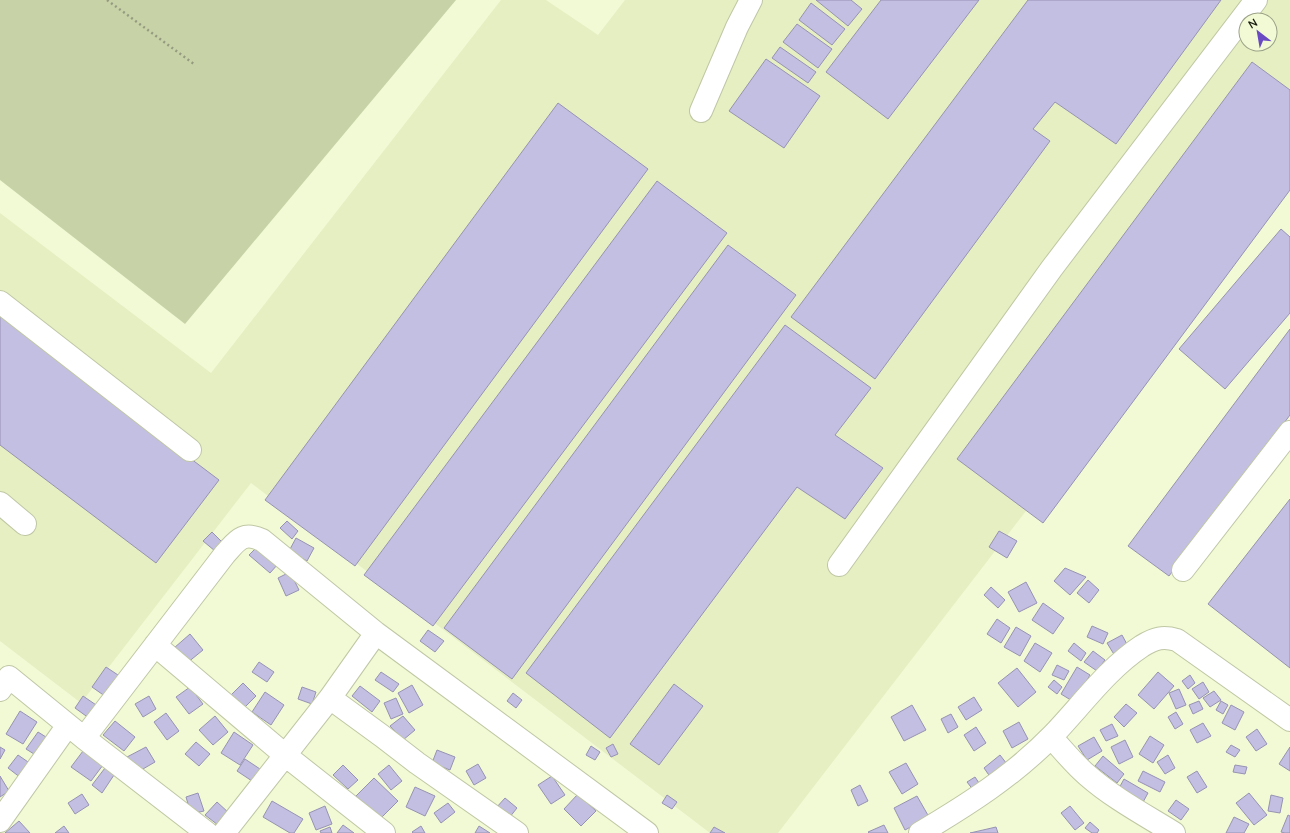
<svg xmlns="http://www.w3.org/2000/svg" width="1290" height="833" font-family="Mulish,sans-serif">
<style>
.built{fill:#e5efc2;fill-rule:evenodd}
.green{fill:#c8d2a7}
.building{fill:#c3bfe2;stroke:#9792b3}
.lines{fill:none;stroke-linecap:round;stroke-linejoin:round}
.minor-casing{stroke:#bfc7a4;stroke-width:24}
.path{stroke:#959b81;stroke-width:2.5;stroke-dasharray:2 3;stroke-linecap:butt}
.minor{stroke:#fff;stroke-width:22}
</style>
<rect width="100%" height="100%" fill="#f1fad5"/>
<!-- built -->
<path class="built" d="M501 0H546L598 35 625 0H1290V168L778 833H710L251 483 81 703 0 641V213L211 373ZM1246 20H1270V44H1246Z"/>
<!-- green -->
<path class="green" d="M0 0H456L185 324 0 180Z"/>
<!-- building -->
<path class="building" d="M816 0H851L862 9 848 26Z
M881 0H979L888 119 826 72Z
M1028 0H1221L1116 144 1055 102 1033 129 1050 141 875 379 791 317Z
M811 3 845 29 832 45 799 20Z
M797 24 832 49 818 68 783 42Z
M780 47 816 72 808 83 772 58Z
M766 59 820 96 784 148 729 111Z
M1252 62 1290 90V190L1043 523 957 459Z
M558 103 648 169 355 566 265 500Z
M657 181 727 233 433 626 364 575Z
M1281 229 1290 237V313L1225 389 1179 349Z
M728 245 796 295 512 679 444 628Z
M0 315 219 480 156 563 0 445Z
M785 325 871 388 835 435 883 468 845 519 797 487 610 738 526 673Z
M1290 329V415L1169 576 1128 546Z
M1290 499V668L1208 604Z
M287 521 298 531 292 539 280 528Z
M999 531 1017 541 1007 558 989 547Z
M212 532 223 543 215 551 203 541Z
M296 538 314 548 307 561 289 551Z
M258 546 278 564 270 573 249 555Z
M1065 568 1086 577 1070 595 1054 581Z
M290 572 299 590 286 596 278 578Z
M1088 580 1099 590 1089 603 1077 593Z
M1026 582 1037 603 1019 612 1008 592Z
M991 587 1005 600 998 608 984 595Z
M1043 603 1064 618 1053 634 1032 620Z
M997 619 1010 628 1001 643 987 634Z
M1092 626 1108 633 1103 644 1087 637Z
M1016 627 1031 636 1020 656 1004 647Z
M428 630 444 641 435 652 420 641Z
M190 634 203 650 187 663 174 648Z
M1122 635 1129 648 1115 656 1107 643Z
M1035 643 1052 653 1040 672 1024 661Z
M1074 643 1086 653 1081 661 1068 651Z
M1093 651 1105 660 1097 671 1084 662Z
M259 662 274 672 267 682 252 672Z
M1057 665 1069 671 1064 680 1052 675Z
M106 667 124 679 109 699 92 687Z
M1077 667 1090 675 1074 702 1061 694Z
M1017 668 1036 692 1018 707 998 683Z
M381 672 399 684 393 692 375 680Z
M1158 672 1174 686 1154 709 1138 695Z
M1190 675 1195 683 1188 689 1182 681Z
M1054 680 1062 687 1057 694 1048 687Z
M1203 682 1209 692 1199 699 1192 689Z
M243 683 256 696 244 708 231 695Z
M674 684 703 706 659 765 630 744Z
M412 685 423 705 409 713 398 693Z
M360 686 380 701 372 712 352 696Z
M190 687 203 704 189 714 176 697Z
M302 687 316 692 312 704 298 699Z
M1179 689 1186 705 1176 709 1169 693Z
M1214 691 1221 700 1210 707 1203 698Z
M265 692 284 705 271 725 252 712Z
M513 693 522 700 516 708 507 701Z
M83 696 102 709 93 721 75 708Z
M149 696 156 709 143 717 135 704Z
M974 697 982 710 966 720 958 707Z
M396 698 403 714 391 719 384 703Z
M1199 701 1203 709 1193 714 1189 705Z
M1221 701 1228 705 1223 714 1216 710Z
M1126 704 1137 713 1124 727 1114 717Z
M912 705 926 730 904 741 891 717Z
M1231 705 1244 712 1235 730 1222 723Z
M20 711 37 722 23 744 6 734Z
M1176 712 1183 724 1175 729 1168 717Z
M166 713 179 731 167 740 154 722Z
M951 714 958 727 948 733 941 719Z
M215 716 228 732 213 745 199 730Z
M403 716 415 730 403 740 390 726Z
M115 721 135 737 124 751 103 735Z
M1019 722 1028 739 1012 748 1003 731Z
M1203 723 1211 736 1197 743 1190 730Z
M1112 724 1118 736 1106 741 1100 730Z
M976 727 986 743 974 751 964 735Z
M1257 729 1267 744 1256 751 1246 737Z
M38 732 54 742 42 759 26 749Z
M234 732 253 745 240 765 221 753Z
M1150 736 1164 745 1153 763 1139 754Z
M1094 737 1102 751 1087 760 1078 746Z
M1125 740 1133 757 1119 764 1111 747Z
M196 742 210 754 199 766 185 754Z
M613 744 618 754 611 757 606 748Z
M1231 745 1240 750 1235 757 1226 752Z
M591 746 600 752 595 760 586 755Z
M0 747 5 750 0 759Z
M86 747 106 761 91 781 71 767Z
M146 747 155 762 136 773 127 757Z
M1290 747V771L1279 764Z
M437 750 455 757 450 770 432 763Z
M18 755 31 764 21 778 8 768Z
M1000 755 1010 768 993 781 984 768Z
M1168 755 1175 768 1165 774 1157 762Z
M1103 756 1124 774 1117 783 1095 766Z
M245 759 263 771 255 783 237 771Z
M906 763 918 784 902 794 889 772Z
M478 764 486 778 474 785 466 771Z
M343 765 358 780 348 789 333 775Z
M389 765 402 781 391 790 378 774Z
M1235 765 1247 767 1245 774 1233 772Z
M105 768 114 775 102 793 92 785Z
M1143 771 1165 782 1160 792 1138 781Z
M1197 771 1207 787 1197 793 1187 777Z
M0 776 9 791 0 797Z
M552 776 565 795 551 804 538 785Z
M975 777 981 786 974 791 967 782Z
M374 778 398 801 380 819 356 796Z
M1124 779 1148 793 1142 804 1118 790Z
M860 785 868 801 858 806 851 790Z
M415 787 435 796 425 816 406 807Z
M198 793 204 811 191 814 186 797Z
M1249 793 1267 815 1254 825 1236 803Z
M82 794 89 805 75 814 68 803Z
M578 794 596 811 581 826 564 809Z
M667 795 677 802 672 809 662 803Z
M1271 795 1283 798 1280 813 1268 811Z
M917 796 929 817 905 830 894 808Z
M505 798 517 808 509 818 496 808Z
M1176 800 1189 809 1181 820 1168 811Z
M272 801 303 819 294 833H290L263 817Z
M217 802 229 813 218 825 205 815Z
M448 803 455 812 441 823 434 813Z
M325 806 332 824 316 830 309 813Z
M1070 806 1084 823 1075 830 1061 813Z
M1288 815 1290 816V833H1285L1281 832Z
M1234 817 1249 824 1244 833H1226Z
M19 821 30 833H5Z
M1090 822 1099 830 1097 833H1092L1085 828Z
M343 825 354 833H337Z
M884 825 888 833H869L868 832Z
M64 826 69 833H55Z
M421 826 425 833H413L412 832Z
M479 826 490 833H475Z
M330 827 332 833H321L320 831Z
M714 827 725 833H710Z
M996 827 998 833H970Z"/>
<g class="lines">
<defs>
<path id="minor" d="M701 111 737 27 751 0
M0 302 190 450
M0 503 25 524
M839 565 1052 268 1256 0
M1183 570 1290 432
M155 645 285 755 384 833
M0 690 9 677 68 725
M330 698 382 736 417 763 517 833
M1051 737C1063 750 1074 764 1087 775 1113 798 1145 815 1174 833
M0 821 68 725 84 738
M207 833 84 738 225 554C237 541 242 531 262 540L376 633 647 833
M224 833 330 698 376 633
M920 833C967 805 1013 776 1052 736 1081 706 1107 669 1142 646 1155 638 1163 636 1177 640L1290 720"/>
</defs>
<!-- minor casing -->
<use href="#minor" class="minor-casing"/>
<!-- path -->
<path class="path" d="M107 0 194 64"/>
<!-- minor -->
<use href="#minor" class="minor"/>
</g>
<!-- north arrow -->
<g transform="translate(1258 32) rotate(329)"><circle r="19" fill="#f1fad5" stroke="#9ba287"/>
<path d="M0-3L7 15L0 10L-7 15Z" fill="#6a4ac3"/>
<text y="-6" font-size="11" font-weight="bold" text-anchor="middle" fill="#1b1e11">N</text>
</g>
</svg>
